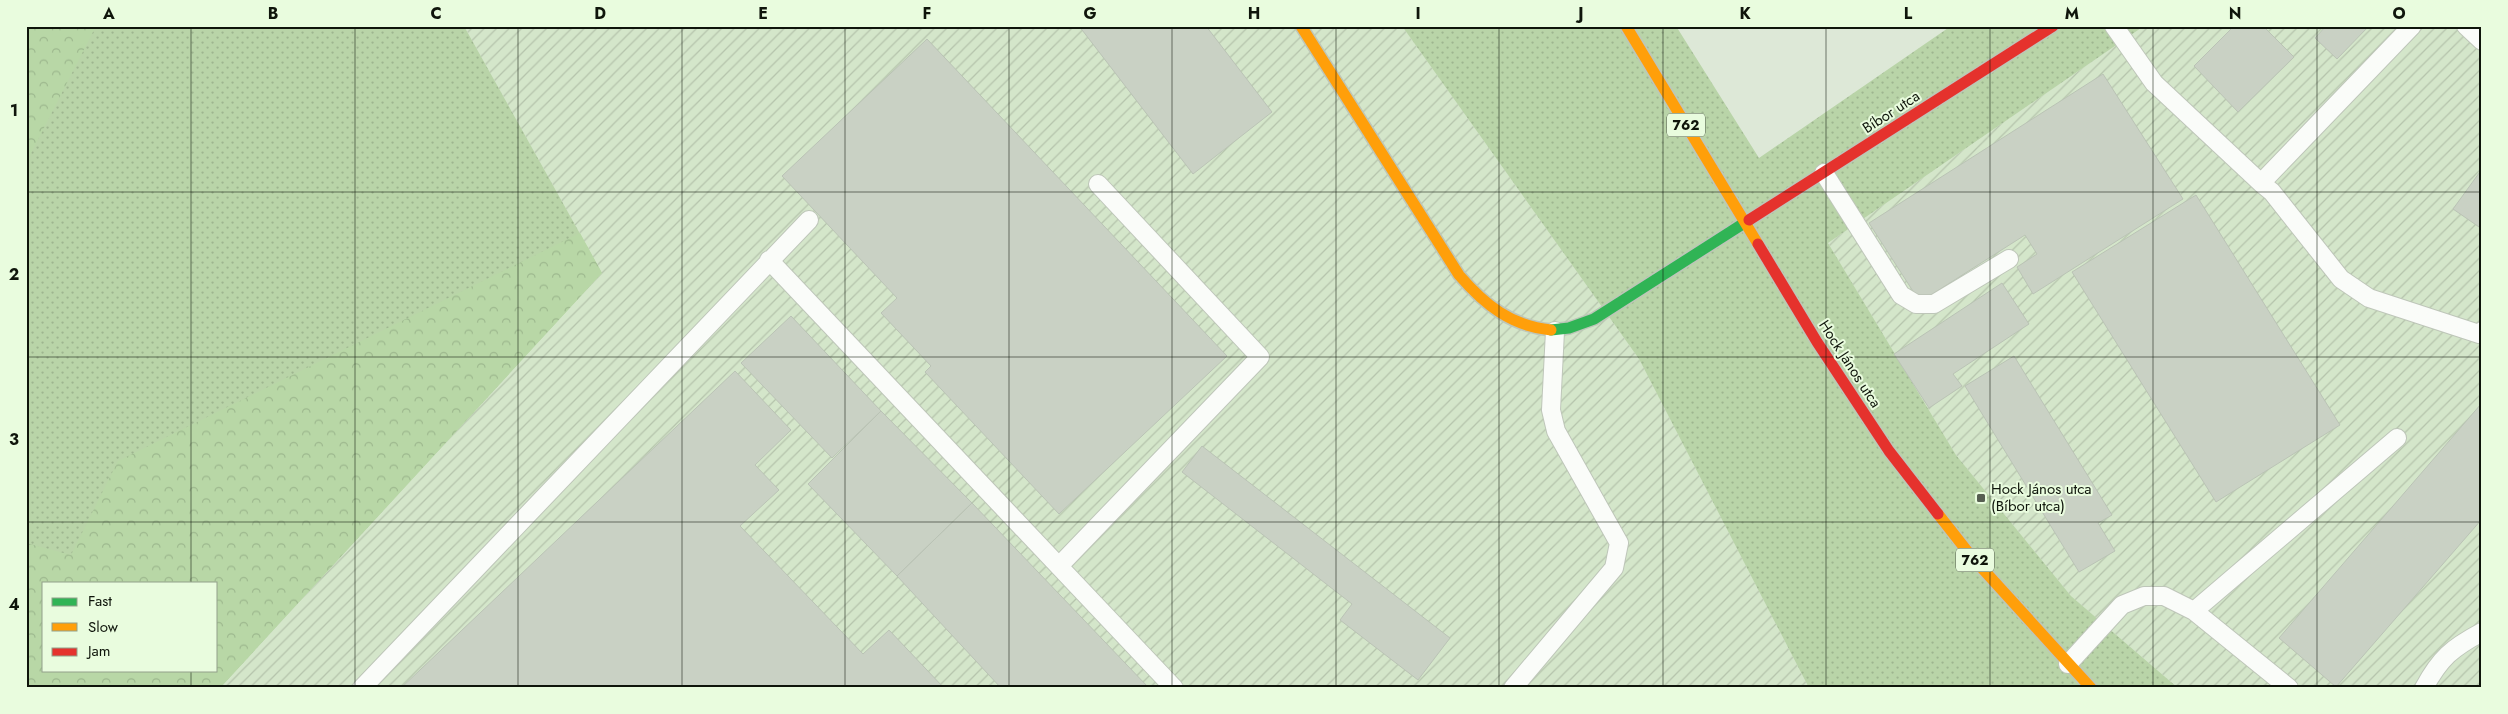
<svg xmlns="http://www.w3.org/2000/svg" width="2508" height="714" font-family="Jost,sans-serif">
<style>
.industrial{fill:url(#industrial-furrows)}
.grass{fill:url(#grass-dots);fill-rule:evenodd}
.forest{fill:url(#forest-crowns);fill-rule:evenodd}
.building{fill:#c9d1c4;stroke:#bac3b5}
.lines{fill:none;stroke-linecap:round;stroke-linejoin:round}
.lane-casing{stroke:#bec6b9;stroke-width:20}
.fast-casing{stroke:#bec6b9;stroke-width:14}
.slow-casing{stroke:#bec6b9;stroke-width:14}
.jam-casing{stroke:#bec6b9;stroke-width:14}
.lane{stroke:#fafcf9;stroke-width:18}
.fast{stroke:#30b455;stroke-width:11}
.slow{stroke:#ff9f0a;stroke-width:11}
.jam{stroke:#e5322d;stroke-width:11}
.grid{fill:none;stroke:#0f150b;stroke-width:1;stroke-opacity:0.55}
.poi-dot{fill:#575f52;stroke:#e9fcde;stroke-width:2}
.labels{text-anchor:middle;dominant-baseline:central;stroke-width:4;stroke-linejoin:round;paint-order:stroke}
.shield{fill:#e9fcde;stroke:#505a4a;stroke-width:1}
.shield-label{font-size:14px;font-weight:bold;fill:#0f150b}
.street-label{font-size:15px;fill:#0f150b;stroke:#e9fcde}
.poi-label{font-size:15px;fill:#0f150b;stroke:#e9fcde;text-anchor:start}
.neatline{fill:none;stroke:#0f150b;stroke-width:2}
.grid-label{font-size:16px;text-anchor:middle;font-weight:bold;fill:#0f150b}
</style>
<defs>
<pattern id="industrial-furrows" width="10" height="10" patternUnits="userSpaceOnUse" patternTransform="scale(1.25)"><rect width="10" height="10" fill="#d4e6ca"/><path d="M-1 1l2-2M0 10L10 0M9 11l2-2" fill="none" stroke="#b5c4ac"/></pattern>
<pattern id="grass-dots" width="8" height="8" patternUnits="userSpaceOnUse" patternTransform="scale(1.25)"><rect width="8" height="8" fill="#b9d4a8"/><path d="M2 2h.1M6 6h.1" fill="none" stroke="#9eb58f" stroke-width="1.8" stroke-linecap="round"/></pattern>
<pattern id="forest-crowns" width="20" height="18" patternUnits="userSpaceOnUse" patternTransform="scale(1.25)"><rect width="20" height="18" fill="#b8d7a6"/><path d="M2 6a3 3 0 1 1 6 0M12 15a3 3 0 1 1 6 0" fill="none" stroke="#9db88e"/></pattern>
</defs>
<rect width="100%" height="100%" fill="#dde8d7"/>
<!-- industrial -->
<path class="industrial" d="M464 26H1402L1639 359 1809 688H220L602 273Z
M2144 26H2482V688H2178L2071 596 1956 455 1828 243Z"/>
<!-- grass -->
<path class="grass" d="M26 26H464L602 273 220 688H26ZM44 583H216V670H44Z
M1402 26H1676L1759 158 1951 26H2144L1828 243 1956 455 2071 596 2178 688H1809L1639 359Z"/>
<!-- forest -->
<path class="forest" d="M26 26H96L26 163Z
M580 233 602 273 220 688H26V543L71 555 118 461ZM44 583H216V670H44Z"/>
<!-- building -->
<path class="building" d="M1079 26H1206L1272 112 1193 174Z
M2234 26H2263L2294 57 2238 112 2194 66Z
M2326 26H2369L2337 59 2315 38Z
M927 39 1227 356 1059 514 925 372 931 366 881 313 897 298 782 176Z
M2103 74 2183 199 2033 294 2017 267 2037 254 2025 235 1920 302 1869 223Z
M2482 169V229L2453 209Z
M2196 195 2340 425 2216 502 2072 272Z
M2002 283 2029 324 1953 374 1962 386 1929 408 1894 354Z
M791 316 881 411 832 458 741 363Z
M2014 356 2112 515 2098 523 2115 551 2079 572 1965 386Z
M735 371 791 430 755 465 779 490 740 526 863 654 889 630 944 688H401Z
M2481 404 2482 519 2336 687 2279 638Z
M881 411 972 503 897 576 808 484Z
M1202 446 1450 638 1418 680 1340 620 1352 604 1182 472Z
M972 503 1148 687 1001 688 897 576Z"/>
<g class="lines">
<defs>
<path id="lane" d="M2114 26 2154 83 2261 183 2412 26
M2466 26 2482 41
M1824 173 1901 295 1916 304H1934L2009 259
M2261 183 2272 192 2341 279 2369 298 2479 334 2482 331
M769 260 1174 688
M1059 566 1260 357 1098 184
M2194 611 2397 438
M2068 664 2122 605 2144 596H2164L2194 611 2289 688
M362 688 809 220
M1513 688 1614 568 1619 543 1556 431 1551 410 1555 331
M2424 688C2440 658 2452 648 2482 632"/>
<path id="fast" d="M1551 330 1569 328 1594 319 1749 220"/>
<path id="slow" d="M1301 26 1459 275C1485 305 1511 326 1551 330
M1626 26 1758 244
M1938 514 1971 556 2091 688"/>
<path id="jam" d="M1749 220 2053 26
M1758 244 1817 342 1889 451 1938 514"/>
</defs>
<!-- lane casing -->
<use href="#lane" class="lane-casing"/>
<!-- fast casing -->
<use href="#fast" class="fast-casing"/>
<!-- slow casing -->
<use href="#slow" class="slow-casing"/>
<!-- jam casing -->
<use href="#jam" class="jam-casing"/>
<!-- lane -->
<use href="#lane" class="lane"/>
<!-- fast -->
<use href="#fast" class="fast"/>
<!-- slow -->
<use href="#slow" class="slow"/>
<!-- jam -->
<use href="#jam" class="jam"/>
</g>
<!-- grid -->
<path class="grid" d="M191 26V583M355 26V688M518 26V688M682 26V688M845 26V688M1009 26V688M1172 26V688M1336 26V688M1499 26V688M1663 26V688M1826 26V688M1990 26V688M2153 26V688M2317 26V688M26 192H2482M26 357H2482M26 522H2482M191 670V688"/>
<!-- markers -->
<rect class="poi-dot" x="1976" y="493" width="10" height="10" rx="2.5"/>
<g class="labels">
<!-- shield labels -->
<g class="shield">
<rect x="1667" y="113.5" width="38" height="23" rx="4"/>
<rect x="1956" y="548.5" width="38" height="23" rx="4"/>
</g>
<g class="shield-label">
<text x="1686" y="125">762</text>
<text x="1975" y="560">762</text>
</g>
<!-- street labels -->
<g class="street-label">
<text transform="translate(1891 112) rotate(-33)">Bíbor utca</text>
<text transform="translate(1850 364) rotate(57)">Hock János utca</text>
</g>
<!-- poi labels -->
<g class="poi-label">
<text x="1991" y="489">Hock János utca<tspan x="1991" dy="17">(Bíbor utca)</tspan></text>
</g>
</g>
<!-- border -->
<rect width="2508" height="714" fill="none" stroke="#e9fcde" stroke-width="55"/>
<!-- legend -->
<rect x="42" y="582" width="175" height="90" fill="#e9fcde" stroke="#92a08a"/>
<rect x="52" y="598" width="25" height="8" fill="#30b455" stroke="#92a08a"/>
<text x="88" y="606" font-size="15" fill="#0f150b">Fast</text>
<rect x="52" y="623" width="25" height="8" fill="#ff9f0a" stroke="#92a08a"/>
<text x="88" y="632" font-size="15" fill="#0f150b">Slow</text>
<rect x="52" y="648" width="25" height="8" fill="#e5322d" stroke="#92a08a"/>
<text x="88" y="656" font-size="15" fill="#0f150b">Jam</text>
<rect x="28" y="28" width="2452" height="658" class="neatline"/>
<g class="grid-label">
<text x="109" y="19">A</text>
<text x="273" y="19">B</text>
<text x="436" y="19">C</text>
<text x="600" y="19">D</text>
<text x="763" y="19">E</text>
<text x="927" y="19">F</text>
<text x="1090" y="19">G</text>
<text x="1254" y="19">H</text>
<text x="1418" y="19">I</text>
<text x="1581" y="19">J</text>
<text x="1745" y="19">K</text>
<text x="1908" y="19">L</text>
<text x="2072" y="19">M</text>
<text x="2235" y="19">N</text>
<text x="2399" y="19">O</text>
<text x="14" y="116">1</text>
<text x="14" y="280">2</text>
<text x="14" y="445">3</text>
<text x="14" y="610">4</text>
</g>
</svg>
